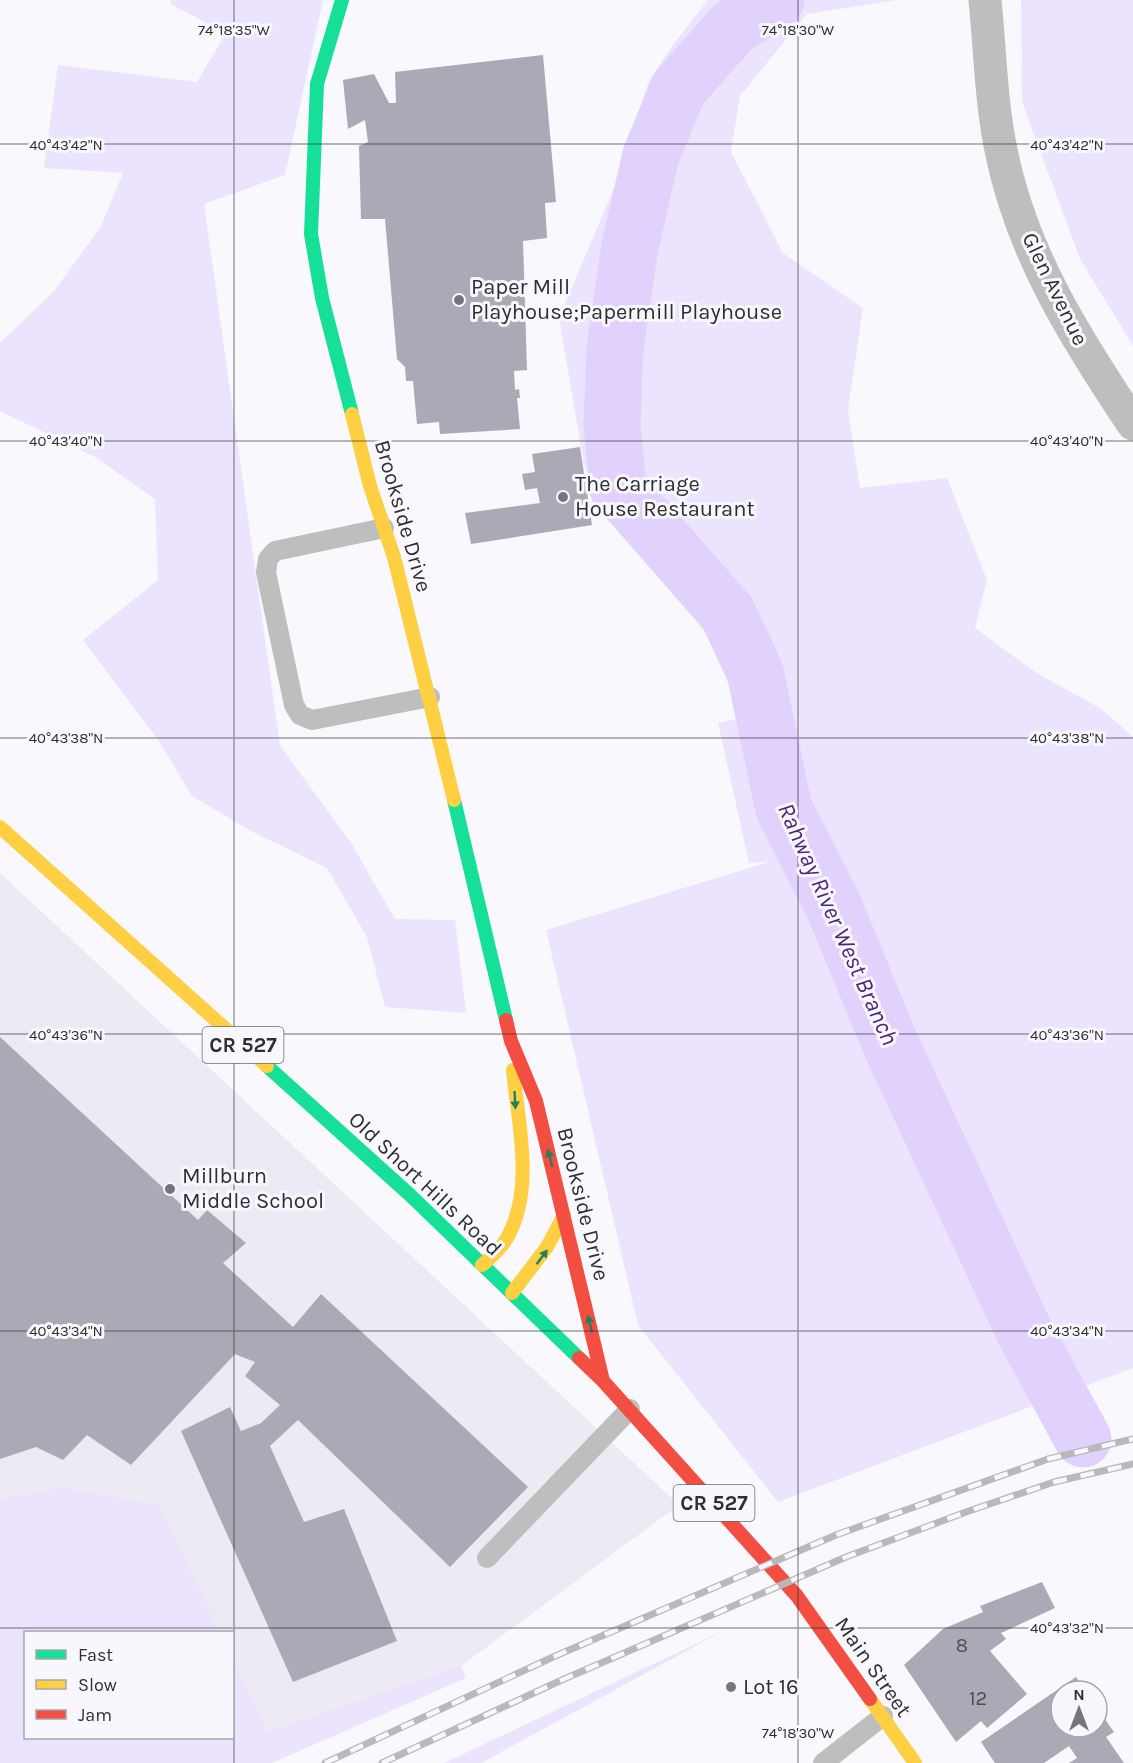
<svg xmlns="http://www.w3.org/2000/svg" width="1133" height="1763" font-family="Karla,sans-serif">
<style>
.built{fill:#edeaf3}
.green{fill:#ece4fe}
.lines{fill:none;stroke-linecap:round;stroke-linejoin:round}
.river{stroke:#e0d2fd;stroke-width:57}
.building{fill:#ada8b6}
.lane{stroke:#bebebf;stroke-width:20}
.street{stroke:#bebebf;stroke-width:33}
.fast{stroke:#16e098;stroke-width:14}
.slow{stroke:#ffcf43;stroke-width:14}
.jam{stroke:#f24e42;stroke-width:14}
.rail-casing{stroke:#b9b8bb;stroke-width:7}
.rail{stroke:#f8f7fd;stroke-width:4.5;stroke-dasharray:14;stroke-linecap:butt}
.oneway{fill:#247f5f}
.ticks{fill:none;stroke:#2f2f31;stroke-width:1.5;stroke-opacity:0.45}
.poi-dot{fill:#767578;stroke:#f8f7fd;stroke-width:2}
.labels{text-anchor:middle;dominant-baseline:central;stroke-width:6;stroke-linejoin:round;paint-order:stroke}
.number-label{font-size:20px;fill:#4e4d52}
.shield{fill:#f8f7fd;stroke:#6b6b6e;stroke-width:1.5}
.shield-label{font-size:21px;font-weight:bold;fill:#2f2f31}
.poi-label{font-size:22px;fill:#2f2f31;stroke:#f8f7fd;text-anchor:start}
.street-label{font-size:22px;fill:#2f2f31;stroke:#f8f7fd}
.water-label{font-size:24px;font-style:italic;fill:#4a257a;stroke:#f8f7fd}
.ticks-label{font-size:15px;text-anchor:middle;fill:#2f2f31;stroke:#f8f7fd;stroke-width:6;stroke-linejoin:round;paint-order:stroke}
</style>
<rect width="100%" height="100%" fill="#f9f8fc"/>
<!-- built -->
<path class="built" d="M0 873 679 1505 461 1666 267 1731 233 1659 232 1632H26L0 1713Z"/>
<!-- green -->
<path class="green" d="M172 0H323L285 175 204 204 280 746 350 841 395 919 455 920 466 1013 385 1007 367 937 327 868 249 830 192 796 159 741 83 640 158 580 155 499 95 457 0 411V343L54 291 100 228 123 173 44 168 58 65 197 82 226 33 170 4Z
M708 0H897L807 14 740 96 731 152 783 253 863 308 848 410 860 488 947 478 987 580 975 628 1038 674 1100 708 1133 737V1368L778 1502 638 1325 546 930 769 862 749 863 718 723 742 718 728 666 712 644 694 611 614 524 584 464 559 318 614 188 649 81 672 46Z
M1021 0H1133V346L1080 259 1022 102Z
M62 1488 158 1505 220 1632H26V1738H232L233 1659 267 1731 461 1666 466 1678 272 1763H0V1499Z
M723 1631 481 1763H444Z"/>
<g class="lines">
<!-- river -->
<path class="river" d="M776 0 733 27 679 88 651 155 630 246 615 348 612 425 618 488 728 614 755 672 784 809 834 907 890 1043 1024 1331 1083 1439"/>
</g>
<!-- building -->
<path class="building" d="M543 55 556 202 545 203 547 238 523 241 527 370 514 371 515 390 519 389 520 398H517L520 429 440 434 439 422 417 424 413 381H406L405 367 397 359 385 219H361L359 146 368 142 365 120 348 129 343 80 374 74 389 103H396L395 72Z
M580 447 592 525 471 544 465 513 540 503 537 488 525 490 522 474 535 472 532 454Z
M0 1037 198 1220 207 1210 246 1243 223 1263 293 1327 321 1294 528 1487 450 1567 298 1420 270 1446 304 1522 344 1509 397 1641 293 1682 181 1431 230 1407 241 1431 261 1423 280 1405 245 1376 255 1362 235 1354 131 1465 87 1435 63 1460 36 1447 0 1459Z
M1042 1582 1055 1608 1001 1633 1006 1639 990 1651 1027 1694 987 1728 981 1721 956 1742 904 1665 943 1629 983 1612 980 1606Z
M1076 1677 1085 1691H1061V1727H1097V1708L1114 1732 1106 1737 1124 1763H1069L1077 1758 1069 1746 1044 1763H995L981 1742Z"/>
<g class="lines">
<!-- lane -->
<path class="lane" d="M384 528 275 551 268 559 266 572 294 705 300 715 312 720 430 697
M487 1558 630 1409
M823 1763 883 1716"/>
<!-- street -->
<path class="street" d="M985 0C990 49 991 102 1001 150 1021 252 1076 339 1133 424"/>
<!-- fast -->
<path class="fast" d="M342 0 317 84 311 234 322 298 352 414
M454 800 506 1020
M267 1066 410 1195 579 1358"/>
<!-- slow -->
<path class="slow" d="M352 414 370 486 394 557 454 800
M0 827 267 1066
M482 1265C491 1257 501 1249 507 1238 535 1189 518 1123 513 1070
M512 1293 547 1247 564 1215
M870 1699 915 1763"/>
<!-- jam -->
<path class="jam" d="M506 1020 511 1041 536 1101 603 1381
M579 1358 603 1381 797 1596 870 1699"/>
<defs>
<path id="rail" d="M325 1763 553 1657 836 1535 1048 1459 1133 1439
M382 1763 564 1679 846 1557 966 1512 1054 1482 1133 1464"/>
</defs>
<!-- rail casing -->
<use href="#rail" class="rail-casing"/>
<!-- rail -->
<use href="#rail" class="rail"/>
</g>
<!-- one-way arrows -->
<defs><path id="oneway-solid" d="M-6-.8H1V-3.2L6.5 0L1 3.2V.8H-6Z" transform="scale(1.5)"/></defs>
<g class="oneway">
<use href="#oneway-solid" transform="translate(515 1100) rotate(87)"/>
<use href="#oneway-solid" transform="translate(550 1158) rotate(-104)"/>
<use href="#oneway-solid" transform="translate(542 1257) rotate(-53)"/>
<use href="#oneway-solid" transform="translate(590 1324) rotate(-104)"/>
</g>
<!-- ticks -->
<path class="ticks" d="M234 0V1763M798 0V1763M0 144H1133M0 441H1133M0 738H1133M0 1034H1133M0 1331H1133M0 1628H1133"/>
<!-- markers -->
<g class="poi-dot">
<circle cx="459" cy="300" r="6"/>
<circle cx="563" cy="497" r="6"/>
<circle cx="170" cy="1189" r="6"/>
<circle cx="731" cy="1687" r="6"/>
</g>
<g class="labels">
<!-- number labels -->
<g class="number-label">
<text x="962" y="1645">8</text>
<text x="978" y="1698">12</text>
</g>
<!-- shield labels -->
<g class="shield">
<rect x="202.5" y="1027" width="81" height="36" rx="4.5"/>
<rect x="673.5" y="1485" width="81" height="36" rx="4.5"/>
</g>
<g class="shield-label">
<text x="243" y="1045">CR 527</text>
<text x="714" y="1503">CR 527</text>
</g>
<!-- poi labels -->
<g class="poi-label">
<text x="471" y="287">Paper Mill<tspan x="471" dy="25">Playhouse;Papermill Playhouse</tspan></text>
<text x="575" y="484">The Carriage<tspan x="575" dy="25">House Restaurant</tspan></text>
<text x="182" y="1176">Millburn<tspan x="182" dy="25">Middle School</tspan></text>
<text x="743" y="1687">Lot 16</text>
</g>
<!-- street labels -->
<g class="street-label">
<text transform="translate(1055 289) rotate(64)">Glen Avenue</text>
<text transform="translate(403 516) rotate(74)">Brookside Drive</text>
<text transform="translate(425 1184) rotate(43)">Old Short Hills Road</text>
<text transform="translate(583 1204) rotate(76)">Brookside Drive</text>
<text transform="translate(873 1667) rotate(55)">Main Street</text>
</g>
<!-- water labels -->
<g class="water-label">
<text transform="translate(838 924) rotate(66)">Rahway River West Branch</text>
</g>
</g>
<g class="ticks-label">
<text x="234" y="35">74°18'35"W</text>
<text x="798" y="35">74°18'30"W</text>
<text x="66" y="150">40°43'42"N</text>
<text x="1067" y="150">40°43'42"N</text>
<text x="66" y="446">40°43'40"N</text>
<text x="1067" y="446">40°43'40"N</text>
<text x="66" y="743">40°43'38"N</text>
<text x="1067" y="743">40°43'38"N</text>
<text x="66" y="1040">40°43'36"N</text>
<text x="1067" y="1040">40°43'36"N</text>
<text x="66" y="1336">40°43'34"N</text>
<text x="1067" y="1336">40°43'34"N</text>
<text x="1067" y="1633">40°43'32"N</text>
<text x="798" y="1738">74°18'30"W</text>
</g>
<!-- legend -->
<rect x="24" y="1631" width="210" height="108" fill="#f8f7fd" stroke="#a8a7ab" stroke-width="1.5"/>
<rect x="36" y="1650" width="30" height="9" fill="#16e098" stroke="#a8a7ab" stroke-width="1.5"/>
<text x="78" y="1661" font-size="18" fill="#2f2f31">Fast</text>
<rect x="36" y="1680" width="30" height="9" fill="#ffcf43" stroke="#a8a7ab" stroke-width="1.5"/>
<text x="78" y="1691" font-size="18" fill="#2f2f31">Slow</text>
<rect x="36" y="1710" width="30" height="9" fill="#f24e42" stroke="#a8a7ab" stroke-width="1.5"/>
<text x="78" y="1721" font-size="18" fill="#2f2f31">Jam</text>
<!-- north arrow -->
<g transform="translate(1079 1709)"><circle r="28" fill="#f8f7fd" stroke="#a8a7ab" stroke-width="1.5"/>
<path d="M0-4.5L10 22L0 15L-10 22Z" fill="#767578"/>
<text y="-9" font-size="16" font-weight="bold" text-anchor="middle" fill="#2f2f31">N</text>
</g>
</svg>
